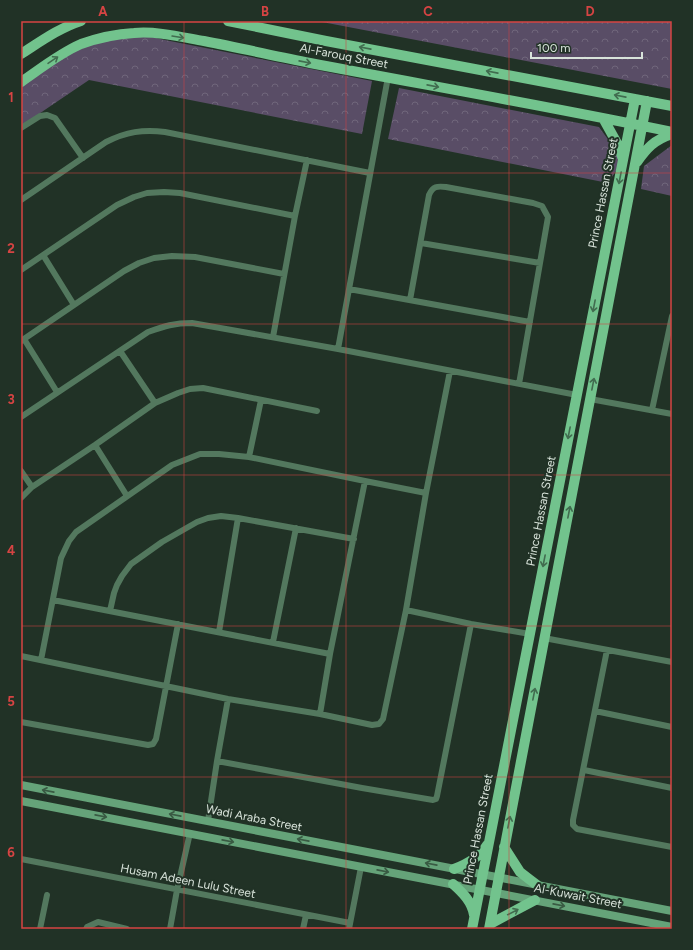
<svg xmlns="http://www.w3.org/2000/svg" width="693" height="950" font-family="Figtree,sans-serif">
<style>
.park{fill:url(#park-crowns)}
.lines{fill:none;stroke-linecap:round;stroke-linejoin:round}
.minor{stroke:#53785e;stroke-width:6}
.secondary{stroke:#65a379;stroke-width:8}
.primary{stroke:#72c38d;stroke-width:10}
.oneway{stroke:#416c4f}
.oneway2{stroke:#395a43}
.grid{fill:none;stroke:#d64443;stroke-width:1;stroke-opacity:0.55}
.labels{text-anchor:middle;dominant-baseline:central;stroke-width:4;stroke-linejoin:round;paint-order:stroke}
.street-label{font-size:12px;fill:#d8e3da;stroke:#213226}
.neatline{fill:none;stroke:#d64443;stroke-width:1.5}
.grid-label{font-size:13px;text-anchor:middle;font-weight:bold;fill:#d64443}
</style>
<defs>
<pattern id="park-crowns" width="20" height="18" patternUnits="userSpaceOnUse"><rect width="20" height="18" fill="#594d66"/><path d="M2 6a3 3 0 1 1 6 0M12 15a3 3 0 1 1 6 0" fill="none" stroke="#70667b"/></pattern>
</defs>
<rect width="100%" height="100%" fill="#213226"/>
<!-- park -->
<path class="park" d="M317 21H672V89Z
M131 36 152 37 165 40 372 81 362 134 89 80 21 126V84L81 45Z
M399 88 599 127 623 160 608 183 388 139Z
M672 145V196L641 189 644 166Z"/>
<g class="lines">
<!-- minor -->
<path class="minor" d="M21 128 40 116 47 115 55 118 83 158
M21 200 106 142C126 132 143 129 165 132L370 173
M421 243 540 263
M43 255 74 305
M21 270 117 205 134 197 147 193 164 192 180 193 295 216
M349 289 530 322
M410 300 429 195C433 186 437 186 446 187L533 203 542 206 548 217 519 384
M273 337 295 216 307 160
M24 339 57 392
M21 341 124 271 139 263 154 258 172 256 195 257 284 274
M338 349 388 77
M120 351 155 403
M590 399 672 414
M652 410 672 316
M21 417 148 332C165 326 174 323 192 323L338 349 577 395
M95 445 127 496
M249 457 261 400
M21 471 32 487
M21 498 32 487 95 445 155 403 178 393 190 389 203 388 317 411
M53 600 330 654
M406 610 471 624 530 634
M110 611 114 593 117 585 122 576 131 564 162 542 197 522 208 518 221 516 238 518 354 539
M219 632 238 518
M544 638 672 662
M273 642 296 528
M607 650 573 820V825L577 829 672 847
M21 656 228 699 320 714 372 725 379 724 383 719 406 610 426 493 450 371
M41 660 61 558 69 541 76 532 172 465 200 454H219L249 457 365 481 426 493
M595 711 672 727
M320 714 330 654 365 481
M21 722 148 745 153 744 156 739 178 624
M217 761 362 788 433 800 436 799 437 796 471 624
M584 770 672 788
M208 821 217 761 228 699
M21 859 350 923
M40 929 47 895
M86 929 87 927 98 922 127 929
M170 929 177 890 190 833
M303 929 306 915
M349 929 361 867"/>
<!-- secondary -->
<path class="secondary" d="M21 785 672 911
M21 801 672 927"/>
<!-- primary -->
<path class="primary" d="M228 21 326 41 672 106
M21 54C40 42 59 28 81 21
M21 82C40 69 60 53 81 44 98 38 116 34 134 33 157 31 181 37 204 41 240 48 275 56 310 63 431 86 552 107 672 132
M603 118 618 145 623 159
M637 162C647 148 654 140 672 134
M504 847 520 872 529 879 537 885
M454 869C467 864 480 857 487 845
M453 884C463 893 472 902 474 915
M490 924 535 900
M472 929 635 99
M489 929 647 101"/>
</g>
<!-- one-way arrows -->
<defs><path id="oneway-shaft" d="M-6 0H5M1.5-3L5.5 0L1.5 3" fill="none" stroke-width="1.6" stroke-linecap="round" stroke-linejoin="round"/></defs>
<g class="oneway">
<use href="#oneway-shaft" transform="translate(178 37) rotate(9)"/>
<use href="#oneway-shaft" transform="translate(365 48) rotate(-169)"/>
<use href="#oneway-shaft" transform="translate(53 60) rotate(-34)"/>
<use href="#oneway-shaft" transform="translate(305 62) rotate(11)"/>
<use href="#oneway-shaft" transform="translate(492 72) rotate(-169)"/>
<use href="#oneway-shaft" transform="translate(433 86) rotate(11)"/>
<use href="#oneway-shaft" transform="translate(620 96) rotate(-169)"/>
<use href="#oneway-shaft" transform="translate(620 178) rotate(101)"/>
<use href="#oneway-shaft" transform="translate(594 306) rotate(101)"/>
<use href="#oneway-shaft" transform="translate(593 384) rotate(-79)"/>
<use href="#oneway-shaft" transform="translate(569 433) rotate(101)"/>
<use href="#oneway-shaft" transform="translate(569 512) rotate(-79)"/>
<use href="#oneway-shaft" transform="translate(544 561) rotate(101)"/>
<use href="#oneway-shaft" transform="translate(534 694) rotate(-79)"/>
<use href="#oneway-shaft" transform="translate(509 822) rotate(-79)"/>
<use href="#oneway-shaft" transform="translate(513 912) rotate(-27)"/>
</g>
<g class="oneway2">
<use href="#oneway-shaft" transform="translate(48 791) rotate(-169)"/>
<use href="#oneway-shaft" transform="translate(175 815) rotate(-169)"/>
<use href="#oneway-shaft" transform="translate(101 816) rotate(11)"/>
<use href="#oneway-shaft" transform="translate(303 840) rotate(-169)"/>
<use href="#oneway-shaft" transform="translate(228 841) rotate(11)"/>
<use href="#oneway-shaft" transform="translate(431 864) rotate(-169)"/>
<use href="#oneway-shaft" transform="translate(383 871) rotate(11)"/>
<use href="#oneway-shaft" transform="translate(559 905) rotate(11)"/>
</g>
<!-- grid -->
<path class="grid" d="M184 21V929M346 21V929M509 21V929M21 173H672M21 324H672M21 475H672M21 626H672M21 777H672"/>
<g class="labels">
<!-- street labels -->
<g class="street-label">
<text transform="translate(344 56) rotate(11)">Al-Farouq Street</text>
<text transform="translate(603 193) rotate(-79)">Prince Hassan Street</text>
<text transform="translate(541 511) rotate(-79)">Prince Hassan Street</text>
<text transform="translate(254 818) rotate(11)">Wadi Araba Street</text>
<text transform="translate(478 829) rotate(-79)">Prince Hassan Street</text>
<text transform="translate(188 881) rotate(11)">Husam Adeen Lulu Street</text>
<text transform="translate(578 896) rotate(11)">Al-Kuwait Street</text>
</g>
</g>
<!-- border -->
<rect width="693" height="950" fill="none" stroke="#213226" stroke-width="44"/>
<!-- scale -->
<path d="M531 52v6h111v-6" fill="none" stroke="#d8e3da" stroke-width="2"/>
<text x="537" y="52" font-size="12" fill="#d8e3da" stroke="#213226" stroke-width="3" paint-order="stroke">100 m</text>
<rect x="22" y="22" width="649" height="906" class="neatline"/>
<g class="grid-label">
<text x="103" y="16">A</text>
<text x="265" y="16">B</text>
<text x="428" y="16">C</text>
<text x="590" y="16">D</text>
<text x="11" y="102">1</text>
<text x="11" y="253">2</text>
<text x="11" y="404">3</text>
<text x="11" y="555">4</text>
<text x="11" y="706">5</text>
<text x="11" y="857">6</text>
</g>
</svg>
